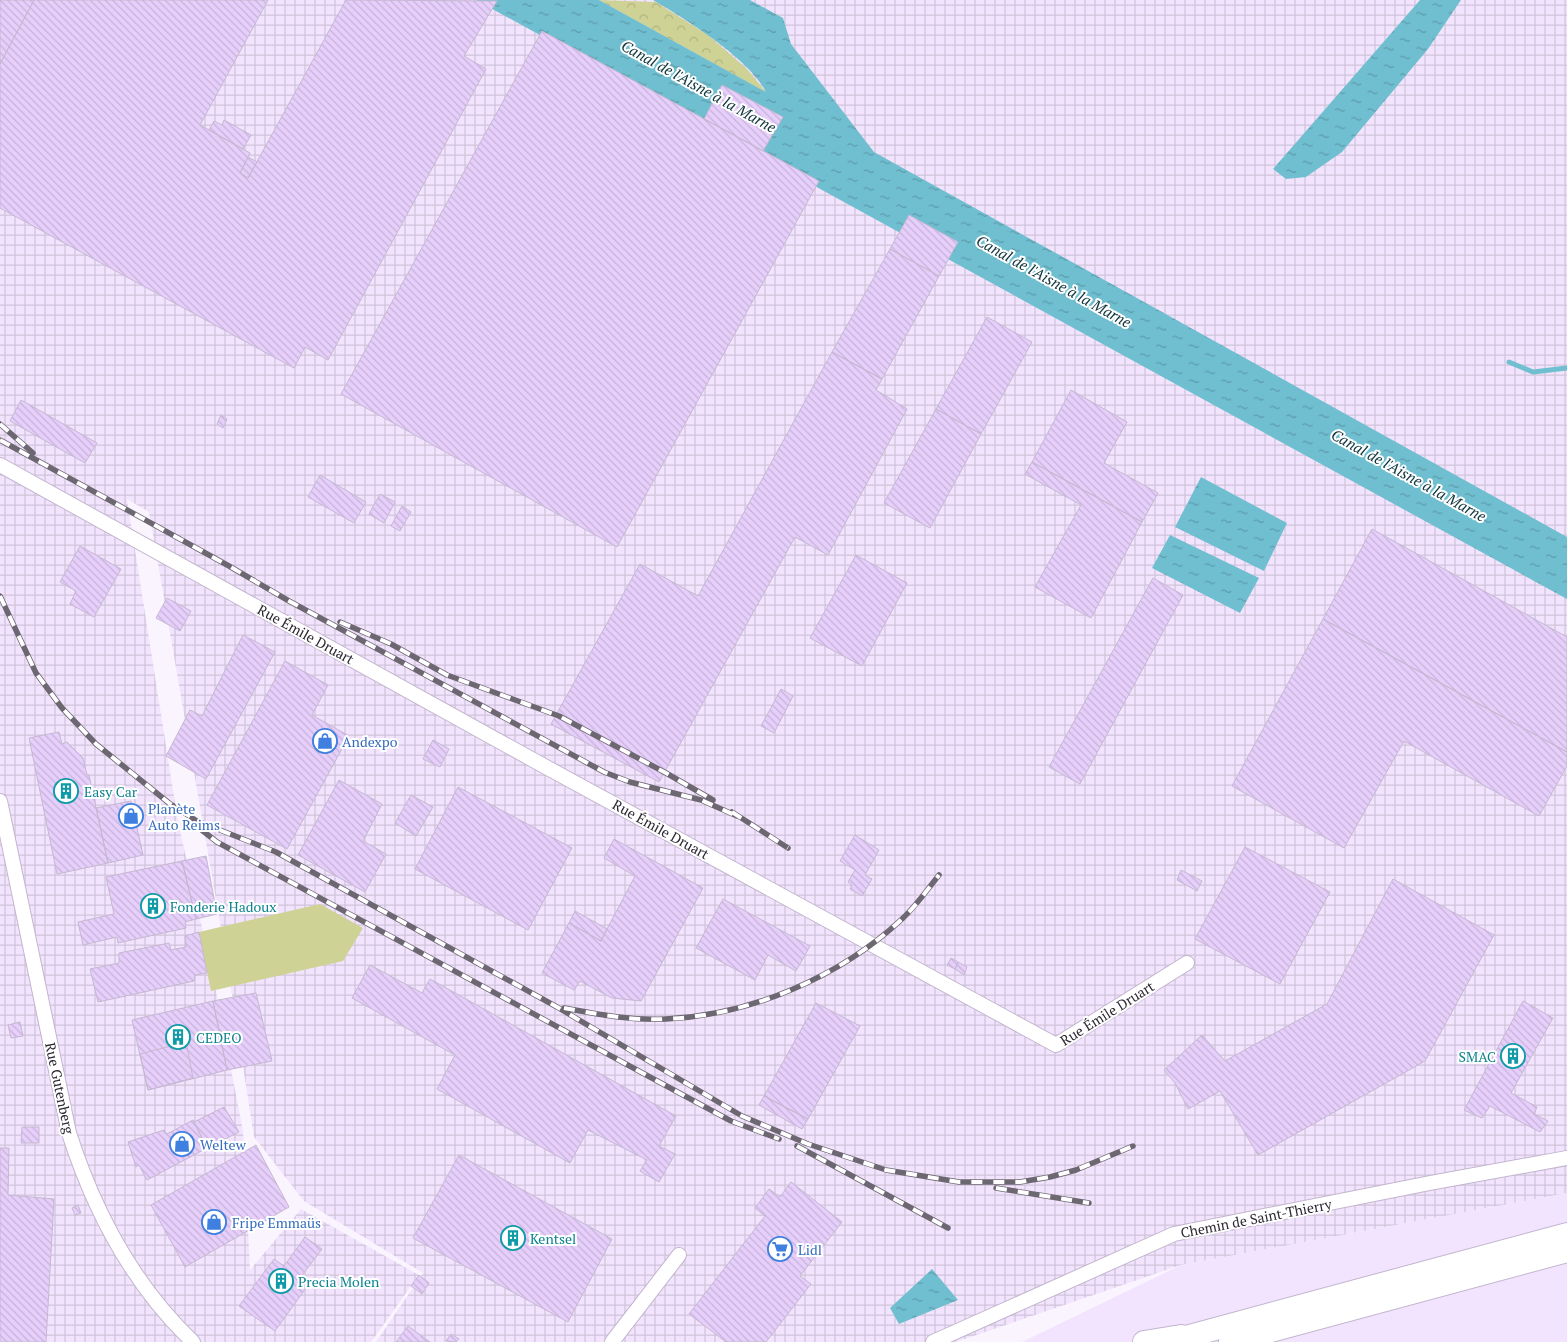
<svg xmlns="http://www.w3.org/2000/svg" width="1567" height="1342" font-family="'PT Serif',serif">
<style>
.built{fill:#f2e4fe}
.industrial{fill:url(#industrial-grid)}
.green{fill:#ced295}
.forest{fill:url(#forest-crowns)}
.water{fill:url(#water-ripples)}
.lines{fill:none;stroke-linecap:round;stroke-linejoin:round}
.stream{stroke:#70bfd1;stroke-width:5}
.building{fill:url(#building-back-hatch);stroke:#c5b8d0}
.minor-casing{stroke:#c2b5cd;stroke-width:16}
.trunk-casing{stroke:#c2b5cd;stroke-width:24}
.minor{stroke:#fff;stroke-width:14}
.trunk{stroke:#fff;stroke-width:22}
.rail-casing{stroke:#6d6771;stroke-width:5.5}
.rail{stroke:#fff;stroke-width:4;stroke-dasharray:11;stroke-linecap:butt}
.labels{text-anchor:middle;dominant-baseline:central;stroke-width:4;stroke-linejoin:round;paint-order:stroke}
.street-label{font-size:14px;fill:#2d2831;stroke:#fff}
.shop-label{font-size:14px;fill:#366cbe;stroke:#fff;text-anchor:start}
.culture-label{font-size:14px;fill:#0d838f;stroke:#fff;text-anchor:start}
.water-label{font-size:15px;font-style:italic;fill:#10363e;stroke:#fff}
</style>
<defs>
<pattern id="industrial-grid" width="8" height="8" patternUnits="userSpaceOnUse" patternTransform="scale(1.25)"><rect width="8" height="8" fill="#f2e4fe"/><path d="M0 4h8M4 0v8" fill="none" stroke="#d0c4da"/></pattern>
<pattern id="forest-crowns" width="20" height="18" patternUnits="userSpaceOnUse" patternTransform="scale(1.25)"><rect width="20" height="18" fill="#ced295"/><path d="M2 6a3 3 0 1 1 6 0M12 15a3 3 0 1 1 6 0" fill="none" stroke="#b1b481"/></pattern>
<pattern id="water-ripples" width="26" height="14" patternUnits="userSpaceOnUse" patternTransform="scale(1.25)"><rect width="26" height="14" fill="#70bfd1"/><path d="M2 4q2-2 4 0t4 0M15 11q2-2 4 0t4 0" fill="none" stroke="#5c9baa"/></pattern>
<pattern id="building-back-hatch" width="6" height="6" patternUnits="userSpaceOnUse" patternTransform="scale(1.25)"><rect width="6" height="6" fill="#e7cffb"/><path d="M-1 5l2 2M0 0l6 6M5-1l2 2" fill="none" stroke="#c6b2d8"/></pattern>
</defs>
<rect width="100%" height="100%" fill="#faf4fe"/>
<!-- built -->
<path class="built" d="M1567 1193V1342H1022L1181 1265Z"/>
<!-- industrial -->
<path class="industrial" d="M0 0H1567V1193L1181 1265 956 1342H376L423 1273 304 1201 254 1137 226 957 149 512 127 499 178 822 213 976 243 1131 250 1270 301 1209 419 1275 371 1342H0Z"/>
<!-- green -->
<path class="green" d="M320 904 363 928 343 961 211 991 199 932Z"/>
<!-- forest -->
<path class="forest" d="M599 0 656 2 708 35 747 69 767 93Z"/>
<!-- water -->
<path class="water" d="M476 0H599L766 92C749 59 686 19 653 0H750L783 18 791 44 874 152 1567 537V599Z
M1420 0H1461L1428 49 1342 152 1306 177 1286 179 1273 169Z
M1201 477 1287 523 1264 571 1175 527Z
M1170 535 1259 578 1240 613 1152 568Z
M932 1269 958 1300 899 1324 890 1308Z"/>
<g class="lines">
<!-- stream -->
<path class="stream" d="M1509 362 1533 372 1567 368"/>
</g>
<!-- building -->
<path class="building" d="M0 0H34L0 64Z
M34 0H268L200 125 250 153 240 173 248 178 346 0 497 1 464 56 486 69 328 360 305 347 294 368 0 208V64Z
M542 31 819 181 617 547 341 394Z
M722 85 783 117 763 151 704 119Z
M224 120 251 135 243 149 209 130 214 121 222 125Z
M248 157 257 162 248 178 240 173Z
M909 215 958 242 939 276 890 249Z
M890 249 939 276 882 379 832 352Z
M987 317 1032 342 981 434 936 409Z
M832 352 882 379 876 390 907 409 828 555 795 537 659 782 551 724 640 564 698 596Z
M1071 390 1127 422 1104 463 1158 493 1142 522 1032 462Z
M21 400 97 443 85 463 10 421Z
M936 409 981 434 930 528 884 503Z
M221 415 227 419 223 428 217 424Z
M1032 462 1142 522 1091 618 1035 587 1081 505 1025 474Z
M320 475 366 502 354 523 308 497Z
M380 494 395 502 384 523 369 514Z
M402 506 411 512 400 531 391 526Z
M1372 529 1567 637V752L1323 619Z
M80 546 121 569 94 617 70 604 76 591 60 582Z
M856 555 907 583 862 666 810 638Z
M1153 578 1183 595 1080 784 1049 767Z
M167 598 191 611 180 631 156 618Z
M1323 619 1567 752V766L1539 816 1404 741 1344 848 1232 786Z
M243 635 275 652 206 779 166 756 190 710 202 716Z
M285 661 328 685 312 715 349 736 287 849 207 805Z
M781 689 793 696 774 733 761 726Z
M59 732 62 744 67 742 83 758 87 775H89L108 863 57 874 29 738Z
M433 740 449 749 440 767 423 759Z
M339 780 382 804 363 841 386 854 365 892 298 855Z
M458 787 572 848 528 930 415 869Z
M411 795 433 807 416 836 395 823Z
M131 801 143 855 108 863 96 808Z
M855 835 879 850 865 875 872 879 862 896 850 889 852 885 848 882 855 870 840 861Z
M614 839 703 888 641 1001 612 998 580 981 574 990 542 973 569 923 601 941 607 929 635 876 604 858Z
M1245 847 1330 892 1280 984 1195 939Z
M206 856 217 914 196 919 182 861Z
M182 861 196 919 185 922 186 928 118 943 117 937 83 945 78 922 114 914 106 877Z
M1181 870 1202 881 1197 891 1177 880Z
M1393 879 1494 935 1425 1061 1258 1155 1220 1091 1188 1109 1175 1083 1164 1070 1202 1035 1225 1061 1327 1004Z
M723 899 810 946 796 971 768 955 755 980 696 948Z
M575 911 607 929 601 941 569 923Z
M199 932 207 973 195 975 194 981 98 1002 90 969 119 963V953L169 943 171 950 186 947 185 936Z
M951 958 958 962 955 969 947 965Z
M958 962 967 967 964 975 955 969Z
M370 965 422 993 430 979 676 1116 659 1146 675 1154 659 1182 640 1171 647 1160 588 1130 570 1163 437 1089 455 1055 352 998Z
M256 993 272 1061 227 1070 213 1001Z
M213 1001 227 1070 148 1090 132 1020Z
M1523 1001 1553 1018 1511 1093 1537 1107 1534 1114 1548 1121 1540 1132 1490 1106 1482 1118 1464 1110Z
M816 1003 860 1026 808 1119 764 1096Z
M20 1022 23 1036 11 1038 8 1025Z
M186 1042 193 1078 148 1090 140 1054Z
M764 1096 808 1119 802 1129 759 1105Z
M224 1107 239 1132 207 1148 194 1122Z
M193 1120 207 1148 147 1180 139 1165 136 1167 128 1142 164 1130 167 1134Z
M22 1127H39V1143H21Z
M256 1145 289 1207 185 1267 151 1205Z
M0 1148H9L8 1195 54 1199 46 1342H0Z
M459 1155 612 1239 568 1322 413 1238Z
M791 1182 842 1222 800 1276 811 1284 766 1342H726L689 1314 765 1216 755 1208 769 1189 780 1197Z
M78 1205 81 1213 75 1215 72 1208Z
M305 1237 322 1249 300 1278 309 1284 275 1331 239 1306 274 1259 284 1266Z
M419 1275 429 1283 422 1294 411 1286Z
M408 1326 430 1342H396Z
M451 1334 459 1339 456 1342 446 1341Z"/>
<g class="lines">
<defs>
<path id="minor" d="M0 465 535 761 1056 1045 1187 963
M0 801 69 1133C94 1211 133 1285 193 1342
M612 1342 679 1255
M933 1342 1174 1234 1430 1183 1567 1158"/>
<path id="trunk" d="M1144 1342 1181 1336
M1167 1342 1567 1234
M1230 1342 1567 1251"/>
</defs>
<!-- minor casing -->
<use href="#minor" class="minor-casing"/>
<!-- trunk casing -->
<use href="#trunk" class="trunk-casing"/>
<!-- minor -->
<use href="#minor" class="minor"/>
<!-- trunk -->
<use href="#trunk" class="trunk"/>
<defs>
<path id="rail" d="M0 424 33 453
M0 440 229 566 289 601 604 772 630 782 701 800 737 816
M0 596 36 673 62 708 96 744 169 803 197 821 276 852 557 1007 742 1116 808 1144 886 1170 959 1182H1020L1050 1177 1076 1170 1133 1146
M340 622 391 644 447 675 559 716 666 773 713 800
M732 812 788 848
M194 824 217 842 731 1121 779 1139
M564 1008C597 1014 631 1021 666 1019 751 1015 840 977 902 919 916 906 927 890 939 875
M797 1146 948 1228
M996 1188 1089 1203"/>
</defs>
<!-- rail casing -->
<use href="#rail" class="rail-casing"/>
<!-- rail -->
<use href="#rail" class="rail"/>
</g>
<!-- icons -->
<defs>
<symbol id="shop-ring" viewBox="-11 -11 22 22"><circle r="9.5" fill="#fff" stroke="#3f7fe0" stroke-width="1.5"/><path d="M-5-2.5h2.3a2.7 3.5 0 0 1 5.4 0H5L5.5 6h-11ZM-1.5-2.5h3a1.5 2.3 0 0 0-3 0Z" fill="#3f7fe0"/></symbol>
<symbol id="building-ring" viewBox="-11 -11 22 22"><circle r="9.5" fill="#fff" stroke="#0f9aa8" stroke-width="1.5"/><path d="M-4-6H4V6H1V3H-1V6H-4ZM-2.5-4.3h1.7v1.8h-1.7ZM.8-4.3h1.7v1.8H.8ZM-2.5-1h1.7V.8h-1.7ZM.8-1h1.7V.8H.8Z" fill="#0f9aa8"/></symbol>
<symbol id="supermarket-ring" viewBox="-11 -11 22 22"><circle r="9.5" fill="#fff" stroke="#3f7fe0" stroke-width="1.5"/><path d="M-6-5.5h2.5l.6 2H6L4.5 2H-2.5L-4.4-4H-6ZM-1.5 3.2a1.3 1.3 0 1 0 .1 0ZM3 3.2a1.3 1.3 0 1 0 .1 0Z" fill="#3f7fe0"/></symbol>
</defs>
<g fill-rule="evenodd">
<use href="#shop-ring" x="311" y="727" width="28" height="28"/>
<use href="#building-ring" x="52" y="777" width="28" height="28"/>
<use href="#shop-ring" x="117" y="802" width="28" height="28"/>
<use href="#building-ring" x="139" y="892" width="28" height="28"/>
<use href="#building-ring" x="164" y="1023" width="28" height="28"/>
<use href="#building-ring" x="1499" y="1042" width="28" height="28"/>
<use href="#shop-ring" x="168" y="1130" width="28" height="28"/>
<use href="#shop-ring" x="200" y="1208" width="28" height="28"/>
<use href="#building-ring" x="499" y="1224" width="28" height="28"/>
<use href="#supermarket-ring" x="766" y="1235" width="28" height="28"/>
<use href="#building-ring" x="267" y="1267" width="28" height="28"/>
</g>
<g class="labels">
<!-- street labels -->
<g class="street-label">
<text transform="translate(306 634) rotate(29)">Rue Émile Druart</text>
<text transform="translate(661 829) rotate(29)">Rue Émile Druart</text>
<text transform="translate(1107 1013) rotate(-32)">Rue Émile Druart</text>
<text transform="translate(60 1088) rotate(78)">Rue Gutenberg</text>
<text transform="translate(1256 1218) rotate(-11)">Chemin de Saint-Thierry</text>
</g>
<!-- shop labels -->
<g class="shop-label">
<text x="342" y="741">Andexpo</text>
<text x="148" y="808">Planète<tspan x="148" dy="16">Auto Reims</tspan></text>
<text x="200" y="1144">Weltew</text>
<text x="232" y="1222">Fripe Emmaüs</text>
<text x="798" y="1249">Lidl</text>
</g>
<!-- culture labels -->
<g class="culture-label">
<text x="84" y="791">Easy Car</text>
<text x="170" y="906">Fonderie Hadoux</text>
<text x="196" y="1037">CEDEO</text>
<text x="1496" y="1056" text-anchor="end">SMAC</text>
<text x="530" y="1238">Kentsel</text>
<text x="298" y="1281">Precia Molen</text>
</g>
<!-- water labels -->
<g class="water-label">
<text transform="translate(699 86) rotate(29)">Canal de l'Aisne à la Marne</text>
<text transform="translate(1054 281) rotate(29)">Canal de l'Aisne à la Marne</text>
<text transform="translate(1409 475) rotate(29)">Canal de l'Aisne à la Marne</text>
</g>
</g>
</svg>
